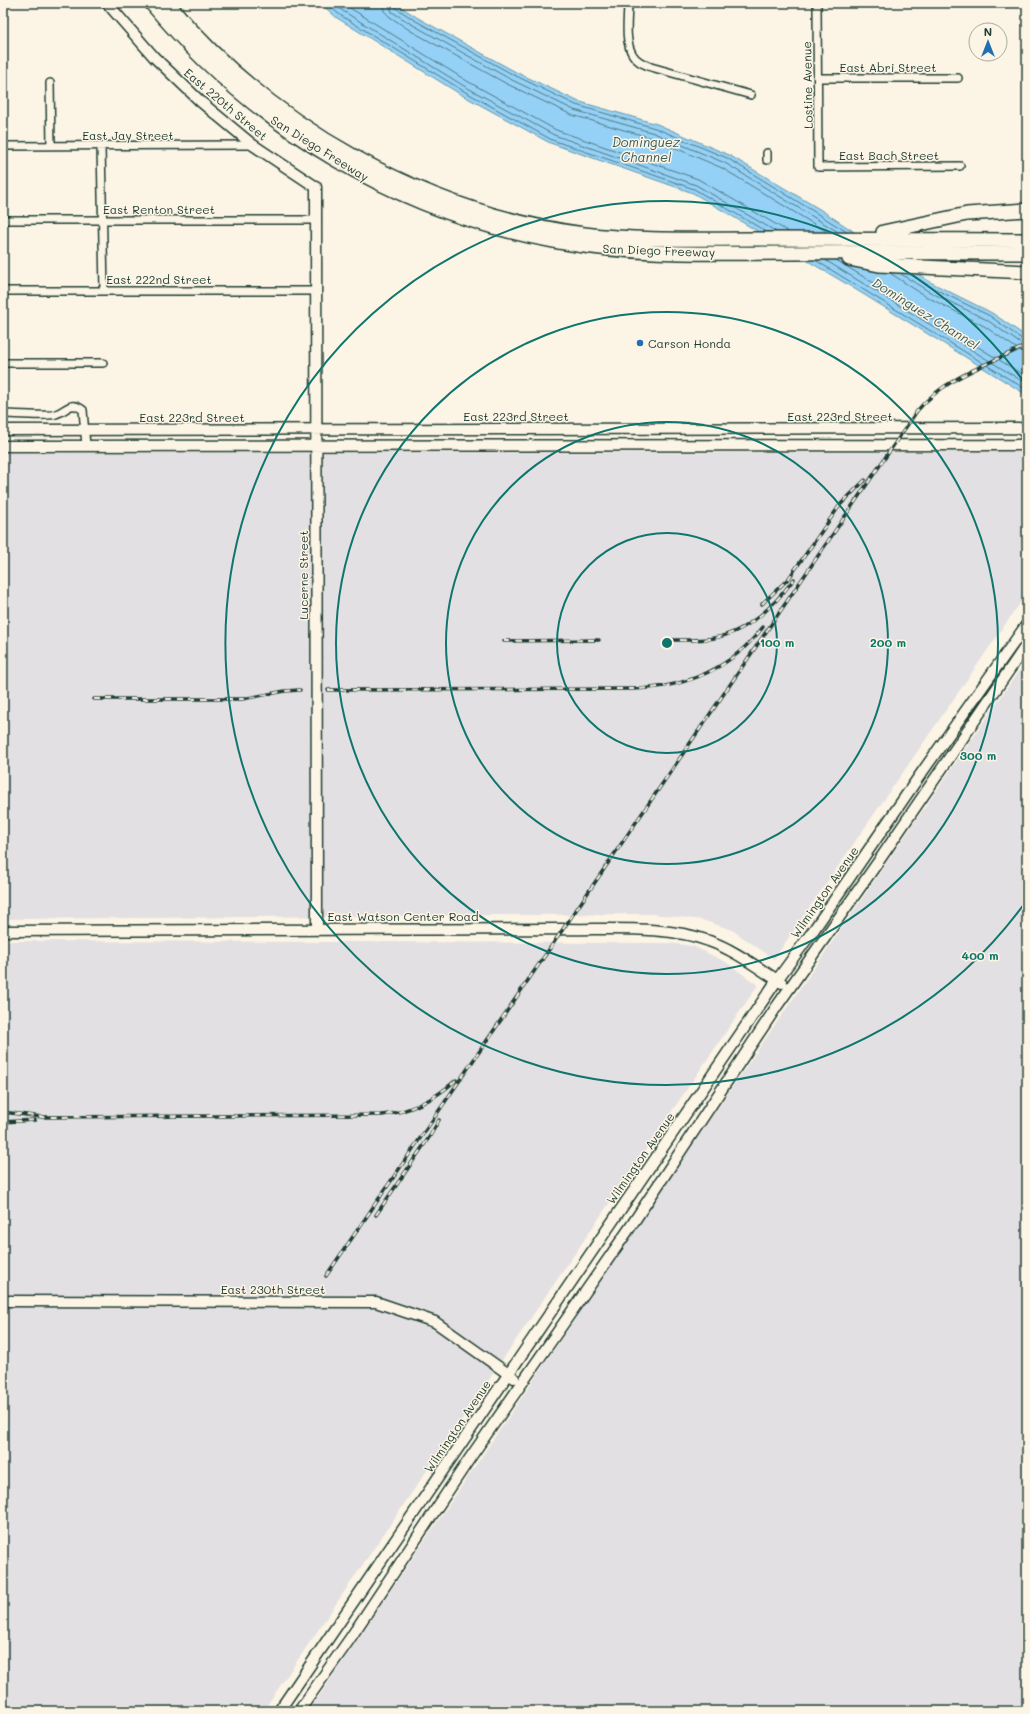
<svg xmlns="http://www.w3.org/2000/svg" width="1030" height="1714" font-family="Mali,sans-serif">
<style>
.built{fill:#e3e0e3}
.water{fill:#95d1f6;stroke:#6696a8}
.lines{fill:none;stroke-linecap:round;stroke-linejoin:round}
.shore{stroke:#4e7882;stroke-width:1}
.street-casing{stroke:#1f3d34;stroke-width:10}
.secondary-casing{stroke:#1f3d34;stroke-width:13}
.highway-casing{stroke:#1f3d34;stroke-width:16}
.street{stroke:#fcf5e5;stroke-width:7}
.secondary{stroke:#fcf5e5;stroke-width:10}
.highway{stroke:#fcf5e5;stroke-width:13}
.rail-casing{stroke:#1f3d34;stroke-width:3.5}
.rail{stroke:#fcf5e5;stroke-width:2;stroke-dasharray:6;stroke-linecap:butt}
.ring{fill:none;stroke:#0f766e;stroke-width:2}
.poi-dot{fill:#1f6fb2;stroke:#fcf5e5;stroke-width:1.5}
.labels{text-anchor:middle;dominant-baseline:central;stroke-width:3;stroke-linejoin:round;paint-order:stroke}
.street-label{font-size:12px;fill:#1f3d34;stroke:#fcf5e5}
.poi-label{font-size:12px;fill:#1f3d34;stroke:#fcf5e5;text-anchor:start}
.water-label{font-size:13px;font-style:italic;fill:#375b5b;stroke:#fcf5e5}
.centre{fill:#0f766e;stroke:#fcf5e5;stroke-width:2}
.ring-label{font-size:12px;text-anchor:middle;font-weight:bold;fill:#0f766e;stroke:#fcf5e5;stroke-width:3;stroke-linejoin:round;paint-order:stroke}
</style>
<rect width="100%" height="100%" fill="#fcf5e5"/>
<filter id="ink" filterUnits="userSpaceOnUse"><feTurbulence type="fractalNoise" baseFrequency=".025" numOctaves="2"/><feDisplacementMap in="SourceGraphic" scale="8" xChannelSelector="R" yChannelSelector="G"/><feConvolveMatrix kernelMatrix="1 2 1 2 8 2 1 2 1" color-interpolation-filters="sRGB"/></filter>
<g filter="url(#ink)">
<!-- built -->
<path class="built" d="M1027 452V593L774 959 732 930 702 920 654 914 3 919V453Z
M1027 659V1711H309L726 1096Z
M3 941 669 943 693 946 726 962 758 985 263 1711H3Z"/>
<!-- water -->
<path class="water" d="M320 3H395L418 18 514 71 577 101 657 124 729 155 821 210 932 283 992 313 1027 337V395L845 283 693 193 550 143 460 94 337 18Z"/>
<g class="lines">
<!-- shore -->
<path class="shore" d="M326 3 340 15 462 90 552 140 694 189 767 232
M333 3 343 11 464 86 554 135 696 185 777 232
M342 3 467 81 556 130 698 179 789 232
M383 3 384 11 390 17 411 31 507 84 572 115 652 138 722 168 827 232
M389 3 392 12 413 25 510 79 574 110 654 133 725 163 838 232
M394 3 396 8 416 21 512 74 576 105 655 128 727 158 847 232
M815 260 1027 390
M825 260 1027 384
M836 260 1027 377
M890 273 925 296 984 326 1019 350 1027 351
M901 274 928 291 987 320 1021 344 1027 345
M911 274 931 287 990 316 1023 340H1027"/>
<defs>
<path id="street" d="M628 3C628 18 624 42 633 55 637 62 644 64 651 67L751 95
M817 3 818 167 960 166
M818 78H958
M50 83 51 146
M3 146 253 145
M101 147 104 290
M767 153V160
M3 220H316
M3 291H316
M3 363H103
M3 414C13 414 49 417 56 414 68 410 70 400 83 410L86 446"/>
<path id="secondary" d="M107 3 154 57 201 102 253 145 316 187 317 929
M3 430 1019 428 1027 434
M3 446 1021 445 1027 440
M3 931 564 929C608 930 667 925 709 941 735 950 759 969 782 983
M3 1301 376 1302 435 1322 514 1378
M279 1711 777 980 815 928 918 778 1027 624
M299 1711 349 1640 470 1458 629 1229 777 1006 878 862 1027 644"/>
<path id="highway" d="M151 3C255 128 399 214 559 242 636 256 715 253 793 253 871 252 949 253 1027 253
M168 3C269 126 426 213 584 234 640 241 695 239 752 239 843 239 935 240 1027 240
M883 232 967 214 1027 210
M849 259 879 265 1027 272"/>
</defs>
<!-- street casing -->
<use href="#street" class="street-casing"/>
<!-- secondary casing -->
<use href="#secondary" class="secondary-casing"/>
<!-- highway casing -->
<use href="#highway" class="highway-casing"/>
<!-- street -->
<use href="#street" class="street"/>
<!-- secondary -->
<use href="#secondary" class="secondary"/>
<!-- highway -->
<use href="#highway" class="highway"/>
<defs>
<path id="rail" d="M762 604 789 578 840 505 865 480
M668 640C683 640 699 641 714 638 748 632 774 606 794 579
M504 641 599 640
M328 690 632 689C686 688 730 670 763 627
M94 699H242L285 691 300 690
M3 1112 42 1117 382 1115C410 1112 436 1098 456 1080
M3 1122 35 1120
M376 1215 430 1136 439 1120
M326 1276 917 411C944 378 989 364 1027 345"/>
</defs>
<!-- rail casing -->
<use href="#rail" class="rail-casing"/>
<!-- rail -->
<use href="#rail" class="rail"/>
</g>
</g>
<!-- distance rings -->
<g class="ring">
<circle cx="667" cy="643" r="110"/>
<circle cx="667" cy="643" r="221"/>
<circle cx="667" cy="643" r="331"/>
<path d="M1027 900A442 442 0 1 1 1027 386"/>
</g>
<!-- markers -->
<circle class="poi-dot" cx="640" cy="343" r="4"/>
<g class="labels">
<!-- street labels -->
<g class="street-label">
<text x="888" y="67">East Abri Street</text>
<text transform="translate(807 85) rotate(-91)">Lostine Avenue</text>
<text transform="translate(226 104) rotate(40)">East 220th Street</text>
<text x="128" y="135">East Jay Street</text>
<text transform="translate(320 148) rotate(32)">San Diego Freeway</text>
<text x="889" y="155">East Bach Street</text>
<text x="159" y="209">East Renton Street</text>
<text transform="translate(659 250) rotate(2)">San Diego Freeway</text>
<text x="159" y="279">East 222nd Street</text>
<text x="516" y="416">East 223rd Street</text>
<text x="840" y="416">East 223rd Street</text>
<text x="192" y="417">East 223rd Street</text>
<text transform="translate(303 575) rotate(-90)">Lucerne Street</text>
<text transform="translate(824 892) rotate(-55)">Wilmington Avenue</text>
<text x="403" y="916">East Watson Center Road</text>
<text transform="translate(640 1158) rotate(-55)">Wilmington Avenue</text>
<text x="273" y="1289">East 230th Street</text>
<text transform="translate(457 1426) rotate(-56)">Wilmington Avenue</text>
</g>
<!-- poi labels -->
<g class="poi-label">
<text x="648" y="343">Carson Honda</text>
</g>
<!-- water labels -->
<g class="water-label">
<text x="646" y="141">Dominguez<tspan x="646" dy="15">Channel</tspan></text>
<text transform="translate(926 313) rotate(32)">Dominguez Channel</text>
</g>
</g>
<circle cx="667" cy="643" r="6" class="centre"/>
<g class="ring-label">
<text x="777" y="647">100 m</text>
<text x="888" y="647">200 m</text>
<text x="978" y="760">300 m</text>
<text x="980" y="960">400 m</text>
</g>
<!-- margin -->
<rect width="1030" height="1714" fill="none" stroke="#fcf5e5" stroke-width="16"/>
<rect x="8" y="8" width="1014" height="1698" fill="none" stroke="#1f3d34" stroke-width="1.5" filter="url(#ink)"/>
<!-- north arrow -->
<g transform="translate(988 42)"><circle r="19" fill="#fcf5e5" stroke="#a4ab9e"/>
<path d="M0-3L7 15L0 10L-7 15Z" fill="#1f6fb2"/>
<text y="-6" font-size="11" font-weight="bold" text-anchor="middle" fill="#1f3d34">N</text>
</g>
</svg>
